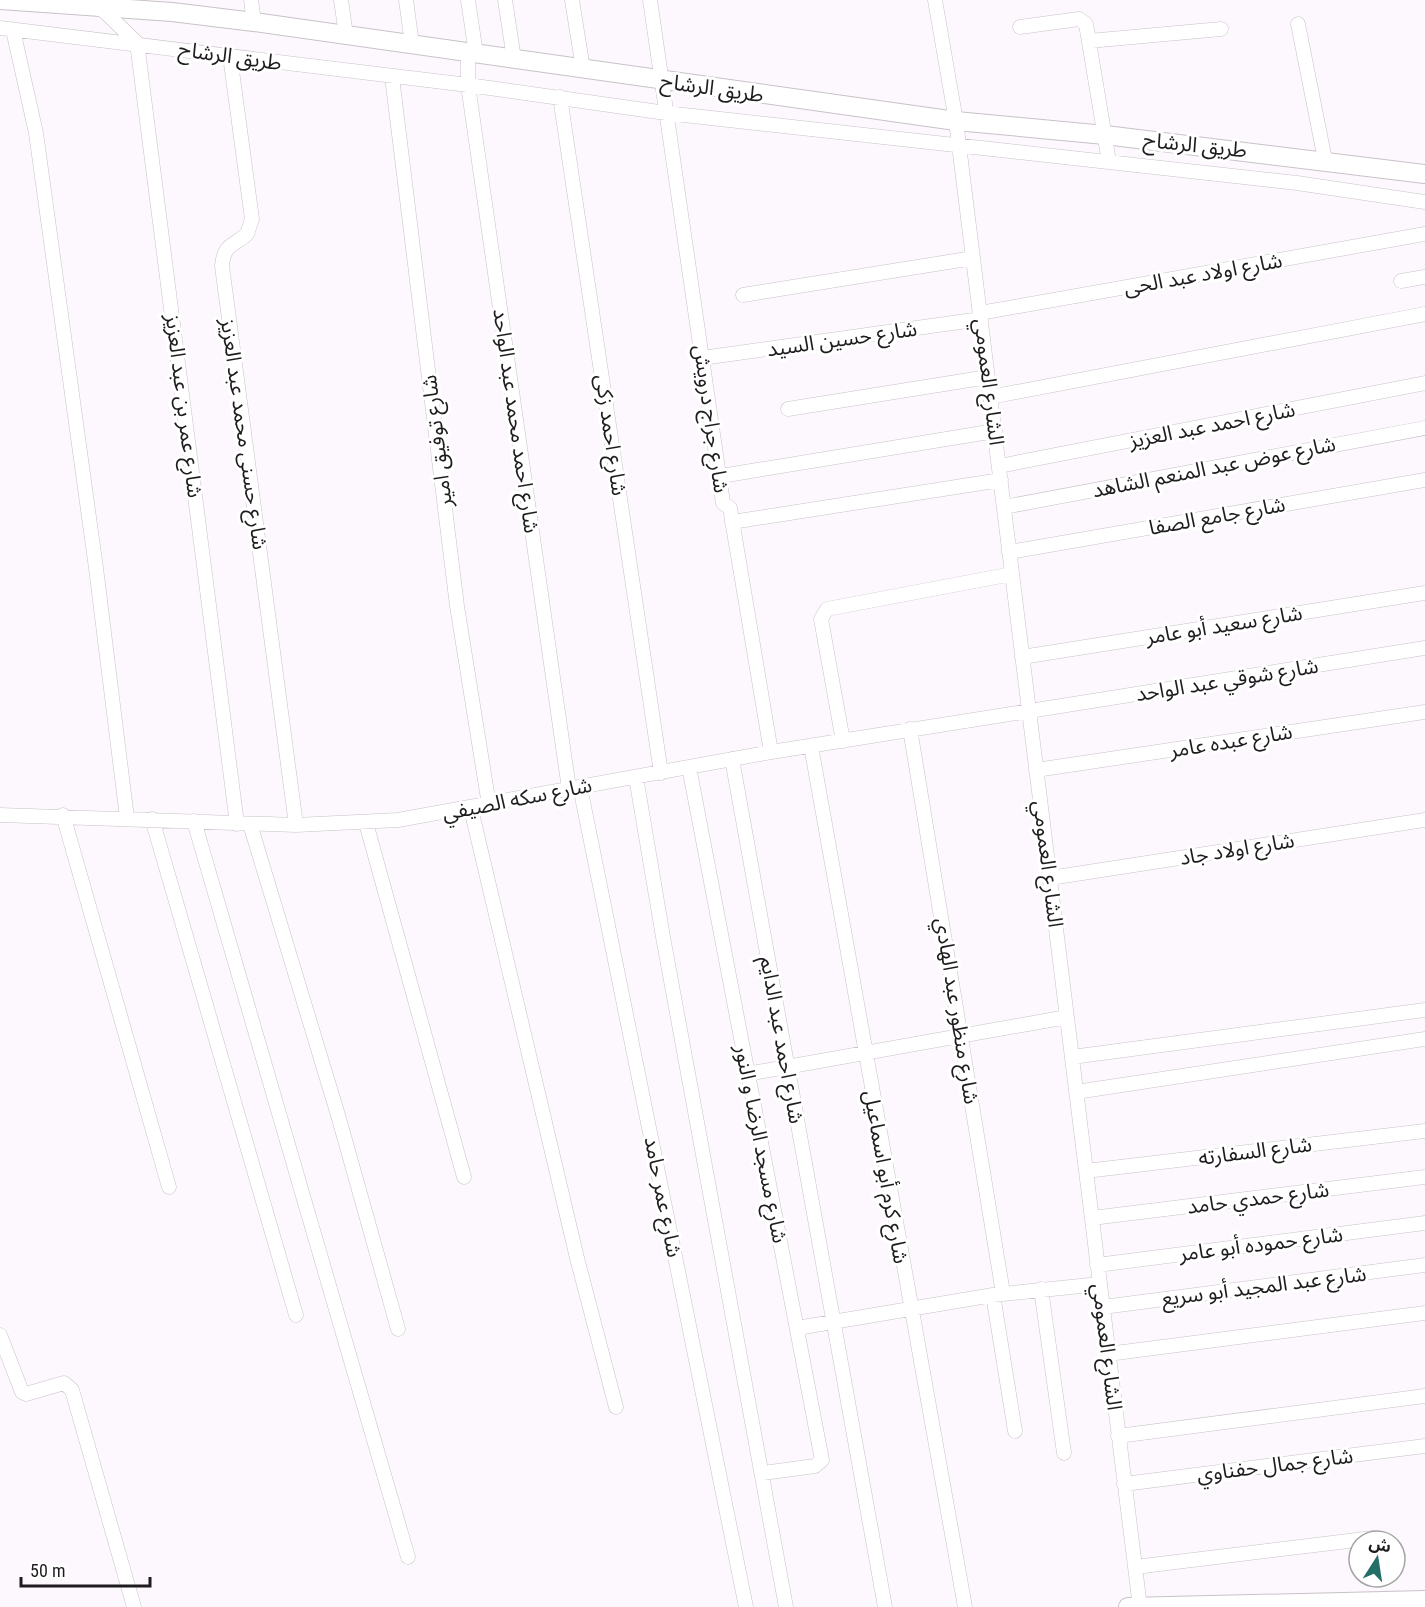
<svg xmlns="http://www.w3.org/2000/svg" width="1425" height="1607" font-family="'Roboto Condensed','Noto Sans Arabic',sans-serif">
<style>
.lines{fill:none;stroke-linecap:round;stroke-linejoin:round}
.minor-casing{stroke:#c8c2c8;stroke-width:15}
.tertiary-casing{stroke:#c8c2c8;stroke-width:20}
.minor{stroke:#fff;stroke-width:14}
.tertiary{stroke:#fff;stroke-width:18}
.labels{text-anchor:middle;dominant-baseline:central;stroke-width:6;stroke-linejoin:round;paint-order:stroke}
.street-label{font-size:21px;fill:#1e1c1e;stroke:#fff}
</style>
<rect width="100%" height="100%" fill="#fdf8fe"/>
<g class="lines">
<defs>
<path id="minor" d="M251 0 254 22
M341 0 346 35
M406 0 412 44
M468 0 476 54
M505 0 514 59
M572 0 583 69
M650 0 723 503 730 508 771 752
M935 0 956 121 1140 1607
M96 7 105 12 137 43 237 824
M1298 24 1325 160
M1020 27 1079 19 1086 24 1109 162
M0 28 468 85 666 113 1297 183 1425 202
M13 30 36 133 96 568 127 818
M1089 41 1221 29
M468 52V85L569 789
M230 56 252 219 247 234C233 247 224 243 222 266L296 825
M392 77 457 606 489 805
M560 97 661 773
M1401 281 1425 277
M743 295 973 258
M980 313 1425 234
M702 358 981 319
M990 397 1425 314
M788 409 988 377
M999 466 1425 383
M721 476 995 431
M1004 507 1425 428
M732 522 1001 480
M1009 552 1425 480
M1022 657 1425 593
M910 729 1003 1293
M843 741 821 619 827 609 1012 574
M811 746 965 1607
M732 759 885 1607
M689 767 822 1460 815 1466 763 1473
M1036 770 1425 712
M636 777 663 937 786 1607
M580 787 746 1607
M471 809 577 1258 616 1407
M0 815 296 825 398 820 771 752 1425 648
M63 815 169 1187
M152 819 296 1315
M194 821 408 1557
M366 823 464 1177
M250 824 338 1115 398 1329
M1050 878 1425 820
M1072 1057 1425 1010
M747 1074 1067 1017
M1076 1092 1425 1039
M1086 1171 1425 1131
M1092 1218 1425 1177
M1097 1265 1425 1223
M1041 1289 1064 1453
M993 1295 1015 1431
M1103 1307 1425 1265
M797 1328 993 1295 1100 1284
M0 1335 22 1392 26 1394 64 1383 72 1390 134 1607
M1108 1354 1425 1313
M1118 1436 1425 1396
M1124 1484 1425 1446
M1135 1567 1373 1538"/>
<path id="tertiary" d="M0 0 172 12 254 22 956 121 1105 135 1425 174
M1128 1607 1425 1600"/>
</defs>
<!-- minor casing -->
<use href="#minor" class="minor-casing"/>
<!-- tertiary casing -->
<use href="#tertiary" class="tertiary-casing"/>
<!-- minor -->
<use href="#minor" class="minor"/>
<!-- tertiary -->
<use href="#tertiary" class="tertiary"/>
</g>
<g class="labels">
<!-- street labels -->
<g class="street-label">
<text transform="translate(230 56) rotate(8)">طريق الرشاح</text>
<text transform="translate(712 88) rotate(8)">طريق الرشاح</text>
<text transform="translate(1195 145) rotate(6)">طريق الرشاح</text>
<text transform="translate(1203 274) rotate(-10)">شارع اولاد عبد الحى</text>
<text transform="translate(842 339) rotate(-8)">شارع حسين السيد</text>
<text transform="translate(989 382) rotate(83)">الشارع العمومي</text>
<text transform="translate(184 406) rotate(83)">شارع عمر بن عبد العزيز</text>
<text transform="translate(711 419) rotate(82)">شارع جراج درويش</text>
<text transform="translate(516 421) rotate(82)">شارع احمد محمد عبد الواحد</text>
<text transform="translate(1212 425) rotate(-11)">شارع احمد عبد العزيز</text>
<text transform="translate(244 434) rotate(82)">شارع حسنى محمد عبد العزيز</text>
<text transform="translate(611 435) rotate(82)">شارع احمد زكى</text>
<text transform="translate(437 441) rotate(-97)">شارع توفيق امير</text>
<text transform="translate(1214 467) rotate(-11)">شارع عوض عبد المنعم الشاهد</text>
<text transform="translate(1217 516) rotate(-10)">شارع جامع الصفا</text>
<text transform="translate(1224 625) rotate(-9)">شارع سعيد أبو عامر</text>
<text transform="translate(1227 680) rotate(-9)">شارع شوقي عبد الواحد</text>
<text transform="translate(1231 741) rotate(-9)">شارع عبده عامر</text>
<text transform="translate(517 799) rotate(-11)">شارع سكه الصيفي</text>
<text transform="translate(1237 849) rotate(-9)">شارع اولاد جاد</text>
<text transform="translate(1048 864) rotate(83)">الشارع العمومي</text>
<text transform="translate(957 1011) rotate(81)">شارع منظور عبد الهادي</text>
<text transform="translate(782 1040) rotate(80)">شارع احمد عبد الدايم</text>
<text transform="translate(761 1144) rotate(79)">شارع مسجد الرضا و النور</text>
<text transform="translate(1255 1151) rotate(-7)">شارع السفارته</text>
<text transform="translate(886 1177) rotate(80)">شارع كرم أبو اسماعيل</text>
<text transform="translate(663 1197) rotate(79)">شارع عمر حامد</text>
<text transform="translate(1258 1198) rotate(-7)">شارع حمدي حامد</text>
<text transform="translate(1261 1244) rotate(-7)">شارع حموده أبو عامر</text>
<text transform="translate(1264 1286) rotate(-7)">شارع عبد المجيد أبو سريع</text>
<text transform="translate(1107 1347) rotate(83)">الشارع العمومي</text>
<text transform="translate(1275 1465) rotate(-7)">شارع جمال حفناوي</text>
</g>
</g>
<!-- north arrow -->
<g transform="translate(1377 1559) rotate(12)"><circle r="28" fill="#ffffff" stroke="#a5a4a5" stroke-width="1.5"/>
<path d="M0-4.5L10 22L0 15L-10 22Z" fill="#246e68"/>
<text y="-9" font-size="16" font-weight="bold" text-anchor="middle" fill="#1e1c1e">ش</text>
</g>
<!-- scale -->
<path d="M21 1577v9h129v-9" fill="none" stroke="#1e1c1e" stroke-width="3"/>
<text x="30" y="1577" font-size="18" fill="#1e1c1e" stroke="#ffffff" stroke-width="4.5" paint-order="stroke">50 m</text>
</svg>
